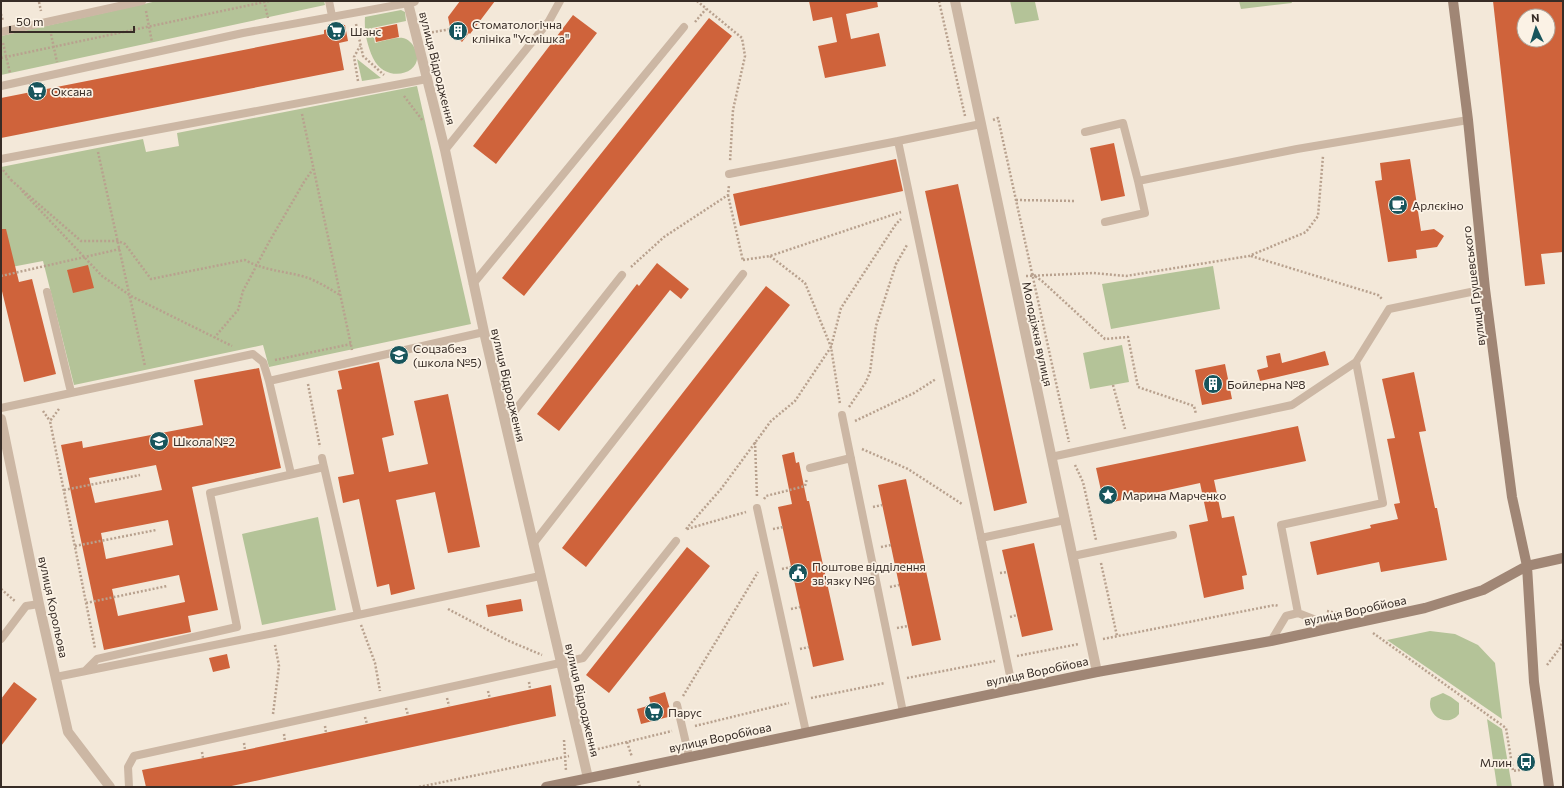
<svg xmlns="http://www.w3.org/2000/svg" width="1564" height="788" font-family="Commissioner,sans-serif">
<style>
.green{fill:#b4c398}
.building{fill:#cf633b;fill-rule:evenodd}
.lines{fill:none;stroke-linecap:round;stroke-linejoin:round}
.path{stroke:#b8a18e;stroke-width:2.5;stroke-dasharray:2 2;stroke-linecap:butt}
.lane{stroke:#ccb7a4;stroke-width:8}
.street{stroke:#ccb7a4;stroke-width:10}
.secondary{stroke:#a08675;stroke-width:10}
.labels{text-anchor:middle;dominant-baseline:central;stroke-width:3.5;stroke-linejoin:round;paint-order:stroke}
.poi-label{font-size:12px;fill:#372c26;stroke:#fbf2e5;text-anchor:start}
.street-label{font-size:12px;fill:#372c26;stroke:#fbf2e5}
</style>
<rect width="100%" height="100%" fill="#f3e8d9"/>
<!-- green -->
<path class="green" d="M157 1H324L325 5 1 75V36Z
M1010 1H1038L1035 2 1039 20 1015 24Z
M1239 1H1291L1292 3 1241 9Z
M401 10 405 12 406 21 372 28 375 43C384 41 395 37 403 38 408 39 412 43 414 47 429 72 387 87 373 58 367 45 364 31 365 17Z
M357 59 381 78 362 81Z
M417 86 471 324 269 367 263 345 74 385 43 261 1 269V167L143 139 146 152 179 146 177 133Z
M1213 266 1220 309 1111 329 1102 284Z
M1122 345 1129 382 1090 389 1083 353Z
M318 517 336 610 262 625 242 534Z
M1430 631 1455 634 1478 645 1495 663 1502 719 1387 640Z
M1443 693 1451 697 1459 703V714C1447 729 1425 715 1431 698Z
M1487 719 1502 729 1512 787H1497Z"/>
<!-- building -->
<path class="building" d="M460 1H495L470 34 469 33 462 42 451 32 448 17Z
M809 1H877L878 7 846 14 851 39 879 33 886 66 825 78 818 46 837 42 832 17 813 21Z
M1493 1H1563V252L1541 254 1545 284 1525 286ZM1524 16H1548V40H1524Z
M573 15 597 33 496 164 473 146Z
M709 18 732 36 524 296 502 278Z
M397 24 399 37 376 42 373 29Z
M345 25 348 41 339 43 344 70 1 138V98L324 34V30Z
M1114 143 1125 196 1101 201 1090 148Z
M896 159 903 191 740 226 733 194Z
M1410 159 1421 231 1434 229 1444 236 1437 247 1416 250 1417 258 1388 262 1375 181 1382 180 1380 163Z
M958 184 1027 503 994 511 925 191Z
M1 229H6L19 282 32 279 56 374 24 382 1 287Z
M657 263 689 289 681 299 670 290 559 431 537 414 637 284 639 286Z
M88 265 94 288 73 293 67 270Z
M766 286 790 305 586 567 562 548Z
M1325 351 1329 365 1260 381 1257 370 1268 367 1266 356 1280 353 1282 363Z
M379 362 394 435 382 438 389 472 428 464 414 401 448 394 480 547 448 553 435 492 396 500 415 589 391 595 389 584 377 587 359 499 343 503 338 477 354 474 337 390 342 389 338 371Z
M1225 364 1232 399 1202 405 1195 370Z
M259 368 281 468 192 487 218 610 188 616 191 632 104 650 61 445 82 441 83 448 203 425 194 380ZM156 465 162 490 95 503 89 478ZM168 520 173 545 106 559 101 533ZM179 575 185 602 118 616 112 589Z
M1414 372 1426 431 1419 432 1435 508H1437L1447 560 1381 572 1379 562 1317 575 1310 542 1371 528 1370 525 1398 519 1394 504 1400 503 1387 439 1395 438 1382 379Z
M1298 426 1306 461 1214 480 1222 518 1234 516 1247 575 1242 576 1244 589 1204 598 1189 525 1208 521 1200 483 1104 504 1096 468Z
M794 452 796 463 799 462 807 501H809L844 660 813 667 778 507 792 504 782 455Z
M906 479 941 640 912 646 878 485Z
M1034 543 1053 630 1022 637 1002 550Z
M687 547 710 566 609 693 586 675Z
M521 599 523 611 488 617 486 605Z
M227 654 230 668 213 672 209 658Z
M14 682 37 699 1 746V699Z
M551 685 556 716 227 787H146L142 770 245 750Z
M665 692 672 716 641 724 637 709 651 705 649 697Z"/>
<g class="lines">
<!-- path -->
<path class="path" d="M264 1 268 18
M697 1 742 38 745 56 733 110 730 162
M939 1 965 116
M39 2 41 11
M146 11 152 42
M1 14 3 21
M695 22 706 9
M356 24 363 56 384 75
M428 33 451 29
M51 34 57 62
M3 43 10 73
M1 58 269 1
M358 81 354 57 360 46
M404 96 423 121
M302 114 352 350
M993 120 998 118 1069 442
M98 152 145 366
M3 170 11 180
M11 180 81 241H118L125 244 151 279 245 260C263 270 282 271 302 276 316 280 328 288 340 295
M22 191 102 276 131 296 232 346
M728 195 743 261
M1016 200 1076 201
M770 256 805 283 831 347 840 404
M1251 256 1378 295 1382 299
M743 260 770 256 901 212
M631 267 664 237 728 195 729 185
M1032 274 1042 281 1105 339 1128 337 1138 387 1194 406 1196 414
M1 276 120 249
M1026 276 1093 273 1126 276 1249 256 1306 232 1318 216 1323 156
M214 338 238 310 243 291 269 242 304 182 313 169
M275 360 351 344
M308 384 320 447
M1113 385 1125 429
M849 407 866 382 870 372 876 326 896 264 907 245
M59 409 50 421 95 648
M43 411 50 421
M855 421 914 393 936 379
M755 442 757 497
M862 449 908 469 962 504
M1075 465 1083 482 1096 540
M64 490 140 475
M764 499 766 496 805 486 807 479
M873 507 882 505
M686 529 721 489 771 421 795 401 831 347 841 308 896 224 901 219
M687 529 746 512
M773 529 783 527
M75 546 156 530
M881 547 891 545
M1101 563 1117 636
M782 569 791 567
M1000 573 1008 572
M890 587 899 585
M1 589 16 602
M86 603 167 586
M448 609 509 641 542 655
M791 609 800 607
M1327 611 1337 613
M1010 617 1017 615
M361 625 375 663 380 691
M897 628 908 626
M1373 633 1506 728 1513 771 1534 768
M1103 639 1275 605 1279 606
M800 649 809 647
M1017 656 1079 644
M1547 665 1560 648 1563 640
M907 678 995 661
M529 682 530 689
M488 691 490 699
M683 696 758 572
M1 698 2 699
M447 698 449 706
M811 698 885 683
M406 708 408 715
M273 714 279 666 275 645
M365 717 367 724
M325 726 326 733
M695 726 789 703
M284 734 285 742
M564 740 566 771
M627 742 632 757
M244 743 245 750
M594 750 672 731
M202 752 203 758
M638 781 640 787
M419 787 569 756"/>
<!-- lane -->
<path class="lane" d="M329 1 332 16
M1 32 142 1
M1 86 243 33 408 3
M1085 132 1123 123 1138 181 1297 149 1468 120
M898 141 981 124
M445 150 549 21 560 1
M1 159 427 79
M729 174 898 141 1013 690
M1105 222 1145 213 1138 181
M473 284 684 27
M47 292 71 392
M269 381 291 474
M1 408 253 354 263 362 269 381 484 332
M842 415 903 712
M505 423 622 275
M1051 457 1292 405 1356 362
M324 467 358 615
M810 468 851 458
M757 508 806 732
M981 538 1065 520
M533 544 743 274
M1073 556 1173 535
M1298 613 1281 525 1383 503 1356 362 1389 309 1485 289
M1 639 26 606 39 604
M1271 641 1286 616 1298 613 1334 627
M85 671 97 659 237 627 210 493 324 467 322 458
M56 677 274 633 540 576
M677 705 689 756
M129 787 128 767 134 756 583 658 676 541"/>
<!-- street -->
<path class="street" d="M414 1 408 3 445 150 484 332 588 778
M955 1 1097 672
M1 419 39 604 68 732 110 787"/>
<!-- secondary -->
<path class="secondary" d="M1453 1 1468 120 1485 289 1512 497 1527 566 1534 682 1549 787
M546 787 1097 672 1271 641 1425 608 1483 590 1527 566 1563 558"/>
</g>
<!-- icons -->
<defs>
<symbol id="supermarket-disc" viewBox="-11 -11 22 22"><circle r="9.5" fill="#18555c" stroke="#fbf2e5"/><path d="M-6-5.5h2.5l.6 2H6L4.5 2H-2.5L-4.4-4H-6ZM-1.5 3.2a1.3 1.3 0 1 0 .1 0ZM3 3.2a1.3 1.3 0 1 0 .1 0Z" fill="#fff"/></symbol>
<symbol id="building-disc" viewBox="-11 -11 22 22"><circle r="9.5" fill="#18555c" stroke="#fbf2e5"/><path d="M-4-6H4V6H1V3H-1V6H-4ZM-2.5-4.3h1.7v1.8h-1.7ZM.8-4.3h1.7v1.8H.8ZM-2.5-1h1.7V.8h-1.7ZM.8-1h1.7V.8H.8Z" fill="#fff"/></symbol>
<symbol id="cafe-disc" viewBox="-11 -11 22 22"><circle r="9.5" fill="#18555c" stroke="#fbf2e5"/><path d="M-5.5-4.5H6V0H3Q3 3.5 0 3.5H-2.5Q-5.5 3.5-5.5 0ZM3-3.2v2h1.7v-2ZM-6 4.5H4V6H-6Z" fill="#fff"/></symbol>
<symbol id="school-disc" viewBox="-11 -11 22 22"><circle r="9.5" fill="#18555c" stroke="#fbf2e5"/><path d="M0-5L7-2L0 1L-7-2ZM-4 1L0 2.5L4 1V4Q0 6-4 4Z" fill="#fff"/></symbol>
<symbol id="sight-disc" viewBox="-11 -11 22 22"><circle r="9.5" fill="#18555c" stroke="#fbf2e5"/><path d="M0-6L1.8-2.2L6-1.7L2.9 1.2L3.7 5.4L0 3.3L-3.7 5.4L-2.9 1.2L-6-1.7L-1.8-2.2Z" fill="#fff"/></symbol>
<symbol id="civic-disc" viewBox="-11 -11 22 22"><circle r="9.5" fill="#18555c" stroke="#fbf2e5"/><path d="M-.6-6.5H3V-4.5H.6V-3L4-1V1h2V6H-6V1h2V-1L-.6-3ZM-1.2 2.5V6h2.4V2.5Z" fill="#fff"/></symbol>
<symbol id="bus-disc" viewBox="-11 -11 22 22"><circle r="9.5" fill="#18555c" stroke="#fbf2e5"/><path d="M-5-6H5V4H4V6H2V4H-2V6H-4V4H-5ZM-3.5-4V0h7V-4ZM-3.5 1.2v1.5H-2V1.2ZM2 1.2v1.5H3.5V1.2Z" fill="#fff"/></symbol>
</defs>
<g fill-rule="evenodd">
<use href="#supermarket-disc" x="325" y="20" width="22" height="22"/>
<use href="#building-disc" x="447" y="20" width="22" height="22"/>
<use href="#supermarket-disc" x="26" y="80" width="22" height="22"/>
<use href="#cafe-disc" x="1387" y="194" width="22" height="22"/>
<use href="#school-disc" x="388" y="344" width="22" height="22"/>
<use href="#building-disc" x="1202" y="373" width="22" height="22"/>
<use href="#school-disc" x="148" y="430" width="22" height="22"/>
<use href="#sight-disc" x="1097" y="484" width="22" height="22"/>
<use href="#civic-disc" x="787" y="562" width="22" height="22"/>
<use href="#supermarket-disc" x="643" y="701" width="22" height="22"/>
<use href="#bus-disc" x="1515" y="751" width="22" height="22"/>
</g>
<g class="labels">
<!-- poi labels -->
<g class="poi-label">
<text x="472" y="24">Стоматологічна<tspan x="472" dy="14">клініка "Усмішка"</tspan></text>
<text x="350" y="31">Шанс</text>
<text x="51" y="91">Оксана</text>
<text x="1412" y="205">Арлєкіно</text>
<text x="413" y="348">Соцзабез<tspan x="413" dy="14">(школа №5)</tspan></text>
<text x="1227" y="384">Бойлерна №8</text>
<text x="173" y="441">Школа №2</text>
<text x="1122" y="495">Марина Марченко</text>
<text x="812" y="566">Поштове відділення<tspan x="812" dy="14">зв'язку №6</tspan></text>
<text x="668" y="712">Парус</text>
<text x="1512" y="762" text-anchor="end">Млин</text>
</g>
<!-- street labels -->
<g class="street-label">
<text transform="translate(438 68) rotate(76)">вулиця Відродження</text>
<text transform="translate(1473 286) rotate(-97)">вулиця Грушевського</text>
<text transform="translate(1038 334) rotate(78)">Молодіжна вулиця</text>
<text transform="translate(509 385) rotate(77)">вулиця Відродження</text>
<text transform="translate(54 607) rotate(78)">вулиця Корольова</text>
<text transform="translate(1355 610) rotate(-12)">вулиця Воробйова</text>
<text transform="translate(1037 671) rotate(-12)">вулиця Воробйова</text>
<text transform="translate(583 700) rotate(77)">вулиця Відродження</text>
<text transform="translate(720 737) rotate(-12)">вулиця Воробйова</text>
</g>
</g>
<!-- border -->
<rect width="1564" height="788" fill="none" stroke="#372c26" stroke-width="4"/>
<!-- north arrow -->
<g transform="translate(1536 28) rotate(356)"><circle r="19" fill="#fbf2e5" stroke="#ada399"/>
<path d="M0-3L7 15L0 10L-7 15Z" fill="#18555c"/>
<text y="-6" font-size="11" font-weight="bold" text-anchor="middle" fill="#372c26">N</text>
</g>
<!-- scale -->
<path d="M10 26v6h124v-6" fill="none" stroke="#372c26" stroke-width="2"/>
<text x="16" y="26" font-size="12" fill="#372c26" stroke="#fbf2e5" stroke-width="3" paint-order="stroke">50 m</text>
</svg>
